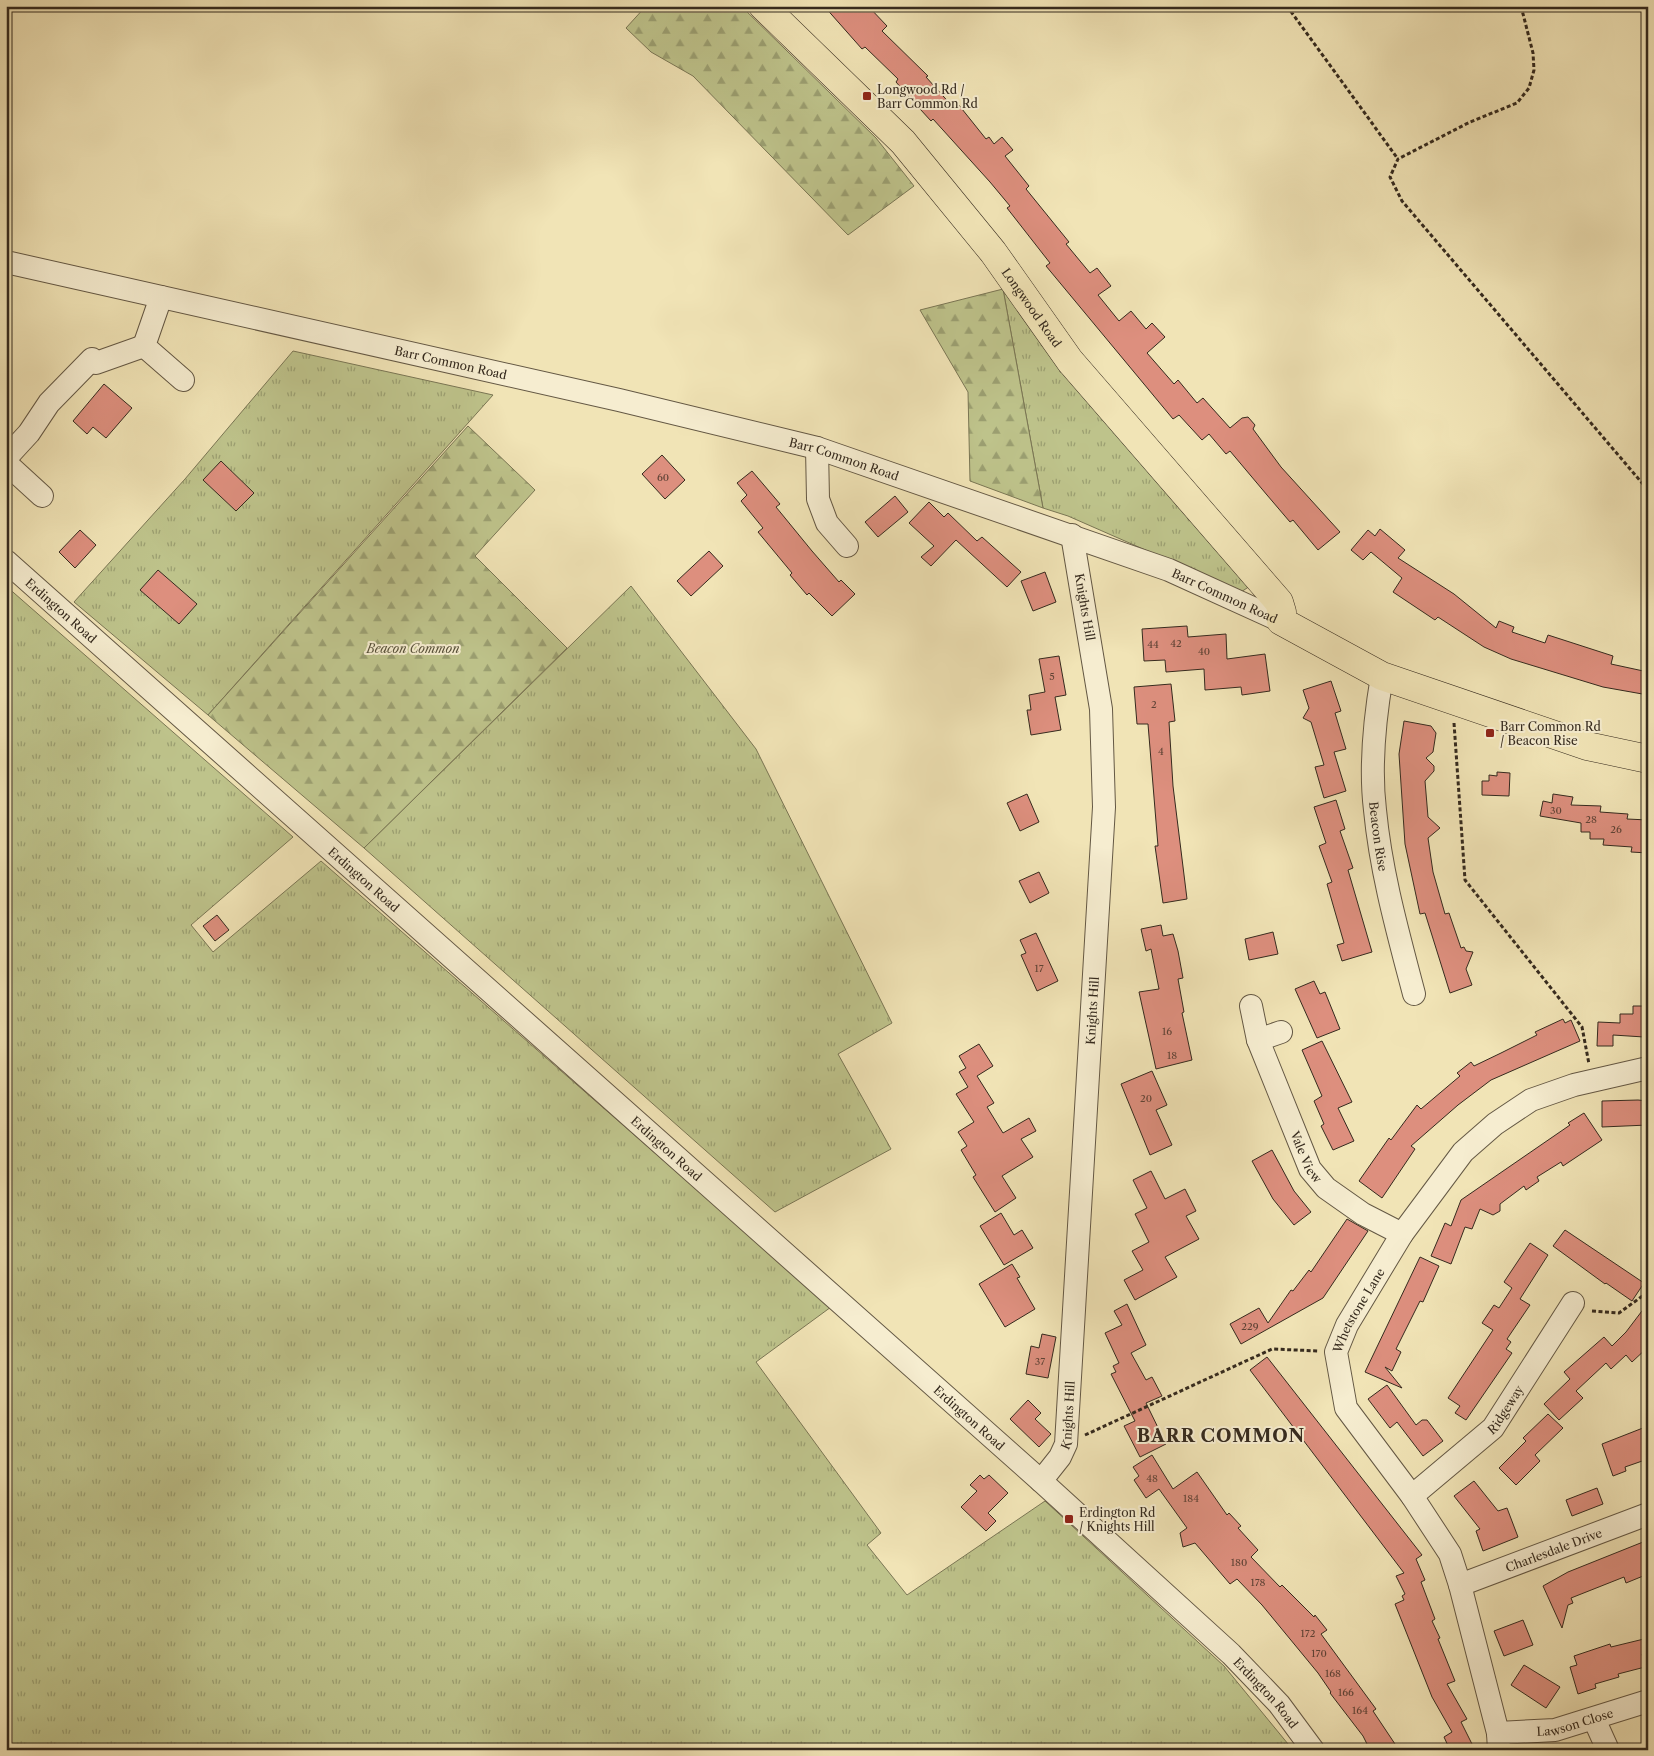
<svg xmlns="http://www.w3.org/2000/svg" width="1654" height="1756" font-family="'Libre Caslon Text',serif">
<style>
.grass{fill:url(#grass-tufts);stroke:#7a7654}
.forest{fill:url(#forest-firs);stroke:#7a7654}
.building{fill:#dd8f7e;stroke:#352a1e}
.lines{fill:none;stroke-linecap:round;stroke-linejoin:round}
.minor-casing{stroke:#645844;stroke-width:24}
.major-casing{stroke:#352a1e;stroke-width:29}
.path{stroke:#352a1e;stroke-width:3;stroke-dasharray:4 2.5;stroke-linecap:butt}
.minor{stroke:#f6edd0;stroke-width:22}
.major{stroke:#f1e4b6;stroke-width:28}
.poi-dot{fill:#8f2418;stroke:#f6edd0;stroke-width:2}
.labels{text-anchor:middle;dominant-baseline:central;stroke-width:4;stroke-linejoin:round;paint-order:stroke}
.number-label{font-size:10px;fill:#5f4336}
.poi-label{font-size:12px;fill:#352a1e;stroke:#f6edd0;text-anchor:start}
.street-label{font-size:12px;fill:#352a1e;stroke:#f6edd0}
.park-label{font-size:12px;font-style:italic;fill:#575039;stroke:#f6edd0}
.district-label{font-size:18px;font-weight:bold;letter-spacing:1px;fill:#352a1e;stroke:#f6edd0}
</style>
<defs>
<pattern id="grass-tufts" width="24" height="20" patternUnits="userSpaceOnUse" patternTransform="scale(1.25)"><rect width="24" height="20" fill="#bec38b"/><path d="M3 7l-1-3M5 7V3M7 7l1-3M15 17l-1-3M17 17v-4M19 17l1-3" fill="none" stroke="#9b9f71"/></pattern>
<pattern id="forest-firs" width="22" height="20" patternUnits="userSpaceOnUse" patternTransform="scale(1.25)"><rect width="22" height="20" fill="#bec38b"/><path d="M5 1l3.5 6h-7zM16 11l3.5 6h-7z" fill="#9b9f71"/></pattern>
</defs>
<rect width="100%" height="100%" fill="#f1e4b6"/>
<filter id="stains"><feTurbulence type="fractalNoise" baseFrequency=".004" numOctaves="4"/><feColorMatrix values="0 0 0 0 .2 0 0 0 0 .09 0 0 0 0 .02 0 0 0 .5 -.17"/></filter>
<radialGradient id="worn" r=".72"><stop offset=".6" stop-color="#630" stop-opacity="0"/><stop offset="1" stop-color="#630" stop-opacity=".3"/></radialGradient>
<!-- grass -->
<path class="grass" d="M1003 289 1057 359 1060 372 1069 374 1250 586 1241 592 1068 516 1043 508Z
M293 351 493 395 208 715 74 602 185 479Z
M6 586 293 837 191 925 213 952 321 861 831 1307 756 1362 881 1533 867 1545 907 1595 1045 1501 1224 1666 1293 1750H6Z
M631 586 756 749 892 1023 838 1054 891 1149 775 1212 364 848Z"/>
<!-- forest -->
<path class="forest" d="M646 6H741L876 138 914 186 848 235 693 76 651 52 626 28Z
M1003 289 1043 508 970 481 968 392 920 310Z
M468 426 535 490 475 556 567 648 364 848 208 715Z"/>
<!-- building -->
<path class="building" d="M824 6H868L887 26 882 31 928 76 926 77 953 107 958 104 986 139 989 137 994 144 1002 137 1013 150 1005 156 1029 186 1026 189 1069 242 1066 244 1090 273 1097 268 1111 286 1098 295 1119 321 1131 311 1146 329 1152 323 1165 337 1147 353 1174 384 1178 380 1197 403 1203 398 1230 428 1242 418 1248 417 1255 425 1253 429 1281 467 1340 532 1318 550 1293 520 1290 522 1267 495 1230 451 1226 454 1209 434 1202 440 1179 415 1173 419 1046 266 1050 263 1007 208 1010 206 990 182 933 119 931 121 910 98 896 82 898 79 865 47 862 49Z
M104 384 132 408 106 438 93 427 87 434 73 421Z
M662 455 685 480 665 499 642 474Z
M221 461 254 493 236 511 203 480Z
M752 471 780 504 776 507 812 551 839 582 841 580 855 594 832 616 809 593 807 595 790 575 792 573 758 532 763 528 741 501 747 495 737 483Z
M895 496 908 512 878 537 865 522Z
M929 502 944 517 948 513 977 541 982 537 1021 572 1007 587 956 540 931 566 921 557 934 546 909 523Z
M1380 529 1405 550 1398 558 1454 594 1496 628 1499 621 1514 627 1512 632 1545 643 1548 635 1613 656 1611 664 1648 672V695L1603 687 1511 659 1484 647 1438 617 1435 620 1393 592 1402 578 1371 552 1363 560 1351 550 1368 530 1375 536Z
M80 530 96 545 75 568 59 552Z
M709 551 723 566 691 596 677 581Z
M158 570 197 604 179 624 140 590Z
M1045 572 1056 602 1033 611 1021 581Z
M1187 626 1188 637 1226 634 1227 659 1265 654 1270 691 1242 695 1241 687 1205 690 1204 669 1166 672 1165 660 1144 661 1142 629Z
M1059 656 1066 695 1055 697 1061 730 1031 735 1027 710H1031L1029 695 1045 692 1039 659Z
M1331 681 1341 711 1335 713 1346 749 1334 752 1346 791 1324 798 1315 767 1324 765 1311 722 1303 718 1309 708 1303 690Z
M1171 684 1175 721 1169 722 1173 786 1187 899 1163 903 1155 846H1158L1148 724H1137L1134 687Z
M1404 721 1431 726 1436 733 1433 752 1426 758 1434 766V771L1425 781 1428 817 1440 828 1428 838 1433 872 1445 914 1449 913 1461 948 1464 947 1466 951 1473 952 1466 969 1472 985 1450 993 1425 913 1420 914 1405 844 1399 754Z
M1497 772 1510 773 1509 796 1482 795V781H1489V775L1497 776Z
M1027 794 1039 822 1020 831 1007 803Z
M1553 794 1573 797 1571 805 1601 806 1600 812 1628 814 1627 819 1648 820V853L1631 852 1632 847 1603 845 1604 839H1590V832H1581V823L1540 816 1543 801 1552 803Z
M1336 800 1345 829 1340 831 1353 868 1348 870 1372 952 1342 961 1337 945 1344 943 1327 884 1332 882 1319 846 1326 843 1314 807Z
M1039 872 1049 893 1030 903 1019 881Z
M217 915 229 930 215 941 203 926Z
M1161 925 1163 936 1173 934 1178 951 1183 978 1178 979 1184 1012 1182 1013 1192 1060 1156 1069 1139 992 1159 989 1151 949 1146 951 1141 929Z
M1273 932 1278 954 1249 960 1245 939Z
M1036 933 1058 981 1037 991 1021 955 1026 953 1020 940Z
M1314 981 1320 994 1325 992 1340 1029 1317 1038 1295 989Z
M1633 1006H1646L1644 1037 1613 1035V1046H1597L1598 1022 1620 1023V1014H1633Z
M1563 1019 1565 1023 1571 1020 1580 1041 1491 1080 1458 1105 1411 1146 1415 1149 1382 1198 1359 1181 1389 1138 1391 1140 1417 1105 1421 1109 1460 1076 1457 1073 1471 1062 1474 1066 1501 1053 1537 1035 1535 1032Z
M1322 1041 1352 1102 1338 1108 1354 1141 1333 1150 1321 1126 1324 1124 1314 1101 1322 1096 1302 1050Z
M979 1044 993 1066 977 1076 994 1103 987 1107 1003 1133 1029 1118 1036 1131 1021 1139 1033 1157 1002 1176 1016 1198 995 1212 973 1177 976 1175 961 1150 967 1146 958 1132 974 1122 956 1094 968 1087 959 1072 966 1068 959 1056Z
M1152 1071 1167 1105 1156 1110 1172 1145 1150 1155 1121 1084Z
M1638 1100 1648 1101V1125L1602 1127V1101Z
M1584 1113 1602 1140 1563 1166 1561 1162 1537 1177 1539 1181 1526 1190 1524 1186 1500 1204V1211L1493 1215 1480 1209 1472 1229 1465 1227 1451 1264 1431 1256 1445 1223 1451 1226 1461 1200 1570 1125 1568 1123Z
M1272 1150 1294 1191 1311 1212 1294 1225 1273 1199 1252 1161Z
M1151 1171 1165 1199 1185 1189 1196 1211 1186 1216 1199 1239 1165 1257 1177 1277 1135 1300 1124 1280 1143 1270 1132 1251 1149 1242 1135 1214 1147 1208 1133 1180Z
M1001 1213 1014 1235 1022 1230 1033 1248 1004 1265 980 1226Z
M1347 1219 1368 1231 1323 1298 1241 1344 1230 1324 1259 1308 1268 1323 1291 1290 1293 1291 1309 1270 1311 1272Z
M1565 1230 1644 1283 1632 1301 1606 1283 1605 1284 1553 1246Z
M1530 1243 1548 1255 1520 1299 1530 1305 1507 1339 1511 1342 1506 1349 1512 1353 1466 1420 1455 1413 1460 1406 1448 1398 1493 1330 1482 1323 1494 1305 1499 1308 1512 1288 1504 1282Z
M1420 1257 1439 1266 1423 1302 1420 1301 1396 1349 1401 1352 1392 1371 1385 1367 1402 1388 1365 1372Z
M1012 1264 1020 1277 1017 1278 1035 1309 1005 1327 979 1284Z
M1648 1303V1347L1632 1362 1626 1355 1611 1369 1606 1363 1576 1391 1583 1398 1559 1420 1544 1404 1570 1379 1564 1372 1604 1337 1612 1346 1626 1332Z
M1127 1304 1146 1345 1131 1353 1146 1380 1152 1377 1162 1396 1146 1403 1166 1444 1140 1457 1124 1426 1135 1421 1111 1374 1116 1372 1113 1366 1119 1363 1105 1333 1122 1325 1114 1311Z
M1042 1334 1056 1337 1048 1378 1026 1374 1031 1346 1039 1348Z
M1267 1357 1422 1555 1416 1559 1425 1580 1421 1582 1435 1619 1432 1621 1440 1638 1438 1639 1455 1681 1447 1684 1467 1719 1461 1722 1475 1750H1450L1444 1737 1452 1732 1432 1697 1395 1604 1404 1600 1402 1596 1405 1594 1396 1576 1404 1573 1250 1370Z
M1387 1385 1416 1425 1422 1420H1427L1443 1441 1423 1456 1397 1422 1390 1428 1368 1399Z
M1028 1400 1041 1413 1035 1419 1051 1434 1039 1447 1010 1419Z
M1548 1414 1563 1428 1535 1455 1540 1461 1516 1485 1499 1468 1526 1441 1523 1438Z
M1648 1426V1459L1625 1467 1626 1471 1613 1476 1602 1444Z
M1152 1455 1173 1489 1197 1472 1227 1515 1229 1513 1241 1526 1238 1528 1258 1550 1251 1557 1280 1587 1282 1585 1314 1617 1315 1615 1327 1630 1321 1634 1376 1709 1373 1711 1399 1750H1370L1363 1736 1330 1693 1331 1692 1318 1673 1262 1605 1237 1579 1230 1584 1195 1543 1183 1547 1180 1533 1187 1528 1159 1489 1146 1498 1134 1480 1139 1476 1133 1467Z
M980 1475 984 1479 989 1475 1008 1493 988 1513 996 1521 986 1531 961 1507 977 1491 970 1485Z
M1474 1481 1498 1511 1507 1508 1518 1537 1483 1551 1476 1531 1480 1529 1454 1496Z
M1597 1488 1603 1504 1572 1516 1566 1500Z
M1648 1540V1574L1626 1583 1624 1577 1571 1598 1573 1603 1568 1605 1562 1628 1543 1586 1568 1572Z
M1523 1620 1533 1645 1504 1656 1494 1631Z
M1648 1638V1653L1642 1654 1645 1667 1618 1674 1619 1677 1595 1684 1596 1688 1578 1694 1570 1667 1577 1665 1574 1656 1610 1644 1611 1647Z
M1524 1665 1560 1687 1546 1708 1511 1685Z"/>
<g class="lines">
<defs>
<g id="minor">
<path id="s1" d="M6 262 619 400 817 448 1169 570 1281 621"/>
<path d="M161 297 144 346 183 380"/>
<path d="M96 363 144 346"/>
<path d="M817 448 818 499 827 523 847 546"/>
<path d="M6 458 29 433 49 403 92 359"/>
<path d="M6 463 42 496"/>
<path id="s2" d="M6 561 1041 1481 1231 1654 1279 1704 1313 1750"/>
<path id="s3" d="M1382 676C1375 717 1370 769 1375 810 1381 873 1398 933 1414 994"/>
<path id="s4" d="M1251 1006 1258 1040 1310 1169 1326 1188 1363 1214 1402 1234"/>
<path d="M1258 1040 1281 1032"/>
<path id="s5" d="M1041 1481 1060 1457 1066 1444 1104 807 1101 709 1072 535"/>
<path id="s6" d="M1412 1496 1493 1428 1573 1303"/>
<path id="s7" d="M1460 1585 1648 1514"/>
<path d="M1594 1719 1608 1750"/>
<path id="s8" d="M1498 1733 1555 1730 1648 1701"/>
<path id="s9" d="M1499 1750 1498 1733 1460 1585 1450 1554 1412 1496 1346 1408 1336 1352 1347 1325 1402 1234 1463 1152 1495 1124 1531 1100 1574 1085 1648 1068"/>
</g>
<g id="major">
<path id="s10" d="M763 6 903 142 993 252 1070 361 1279 602 1282 612 1281 621 1382 676 1587 746 1648 759"/>
</g>
</defs>
<!-- minor casing -->
<use href="#minor" class="minor-casing"/>
<!-- major casing -->
<use href="#major" class="major-casing"/>
<!-- path -->
<path class="path" d="M1287 6 1398 159
M1521 6 1533 53 1534 70 1529 88 1517 103 1470 122 1398 159 1390 177 1402 201 1648 490
M1454 723 1465 880 1582 1027 1589 1064
M1592 1311 1619 1313 1648 1292
M1085 1435 1272 1349 1319 1351"/>
<!-- minor -->
<use href="#minor" class="minor"/>
<!-- major -->
<use href="#major" class="major"/>
</g>
<!-- markers -->
<g class="poi-dot">
<rect x="862" y="91" width="10" height="10" rx="2.5"/>
<rect x="1485" y="728" width="10" height="10" rx="2.5"/>
<rect x="1064" y="1514" width="10" height="10" rx="2.5"/>
</g>
<g class="labels">
<!-- number labels -->
<g class="number-label">
<text x="663" y="477">60</text>
<text x="1176" y="643">42</text>
<text x="1153" y="644">44</text>
<text x="1204" y="651">40</text>
<text x="1052" y="676">5</text>
<text x="1154" y="704">2</text>
<text x="1161" y="751">4</text>
<text x="1556" y="810">30</text>
<text x="1591" y="819">28</text>
<text x="1616" y="829">26</text>
<text x="1039" y="968">17</text>
<text x="1167" y="1031">16</text>
<text x="1172" y="1055">18</text>
<text x="1146" y="1098">20</text>
<text x="1250" y="1326">229</text>
<text x="1040" y="1361">37</text>
<text x="1152" y="1478">48</text>
<text x="1191" y="1498">184</text>
<text x="1239" y="1562">180</text>
<text x="1258" y="1582">178</text>
<text x="1308" y="1633">172</text>
<text x="1319" y="1653">170</text>
<text x="1333" y="1673">168</text>
<text x="1346" y="1692">166</text>
<text x="1360" y="1710">164</text>
</g>
<!-- poi labels -->
<g class="poi-label">
<text x="877" y="89">Longwood Rd /<tspan x="877" dy="14">Barr Common Rd</tspan></text>
<text x="1500" y="726">Barr Common Rd<tspan x="1500" dy="14">/ Beacon Rise</tspan></text>
<text x="1079" y="1512">Erdington Rd<tspan x="1079" dy="14">/ Knights Hill</tspan></text>
</g>
<!-- street labels -->
<g class="street-label">
<text stroke="none"><textPath href="#s10" startOffset="405">Longwood Road</textPath></text>
<text stroke="none"><textPath href="#s1" startOffset="456">Barr Common Road</textPath></text>
<text stroke="none"><textPath href="#s1" startOffset="861">Barr Common Road</textPath></text>
<text stroke="none"><textPath href="#s1" startOffset="1266">Barr Common Road</textPath></text>
<text transform="translate(1085 607) rotate(80)">Knights Hill</text>
<text stroke="none"><textPath href="#s2" startOffset="74">Erdington Road</textPath></text>
<text stroke="none"><textPath href="#s3" startOffset="161">Beacon Rise</textPath></text>
<text stroke="none"><textPath href="#s2" startOffset="479">Erdington Road</textPath></text>
<text stroke="none"><textPath href="#s5" startOffset="479">Knights Hill</textPath></text>
<text stroke="none"><textPath href="#s2" startOffset="884">Erdington Road</textPath></text>
<text stroke="none"><textPath href="#s4" startOffset="161">Vale View</textPath></text>
<text stroke="none"><textPath href="#s9" startOffset="486">Whetstone Lane</textPath></text>
<text stroke="none"><textPath href="#s6" startOffset="128">Ridgeway</textPath></text>
<text stroke="none"><textPath href="#s5" startOffset="74">Knights Hill</textPath></text>
<text stroke="none"><textPath href="#s2" startOffset="1289">Erdington Road</textPath></text>
<text stroke="none"><textPath href="#s7" startOffset="100">Charlesdale Drive</textPath></text>
<text stroke="none"><textPath href="#s2" startOffset="1694">Erdington Road</textPath></text>
<text stroke="none"><textPath href="#s8" startOffset="78">Lawson Close</textPath></text>
</g>
<!-- park labels -->
<g class="park-label">
<text x="413" y="648">Beacon Common</text>
</g>
<!-- district labels -->
<g class="district-label">
<text x="1221" y="1436">BARR COMMON</text>
</g>
</g>
<!-- margin -->
<rect width="1654" height="1756" fill="none" stroke="#f1e4b6" stroke-width="25"/>
<rect x="8" y="8" width="1639" height="1741" fill="none" stroke="#352a1e" stroke-width="2.5"/>
<rect x="12" y="12" width="1629" height="1731" fill="none" stroke="#352a1e"/>
<rect width="100%" height="100%" filter="url(#stains)"/>
<rect width="100%" height="100%" fill="url(#worn)"/>
</svg>
